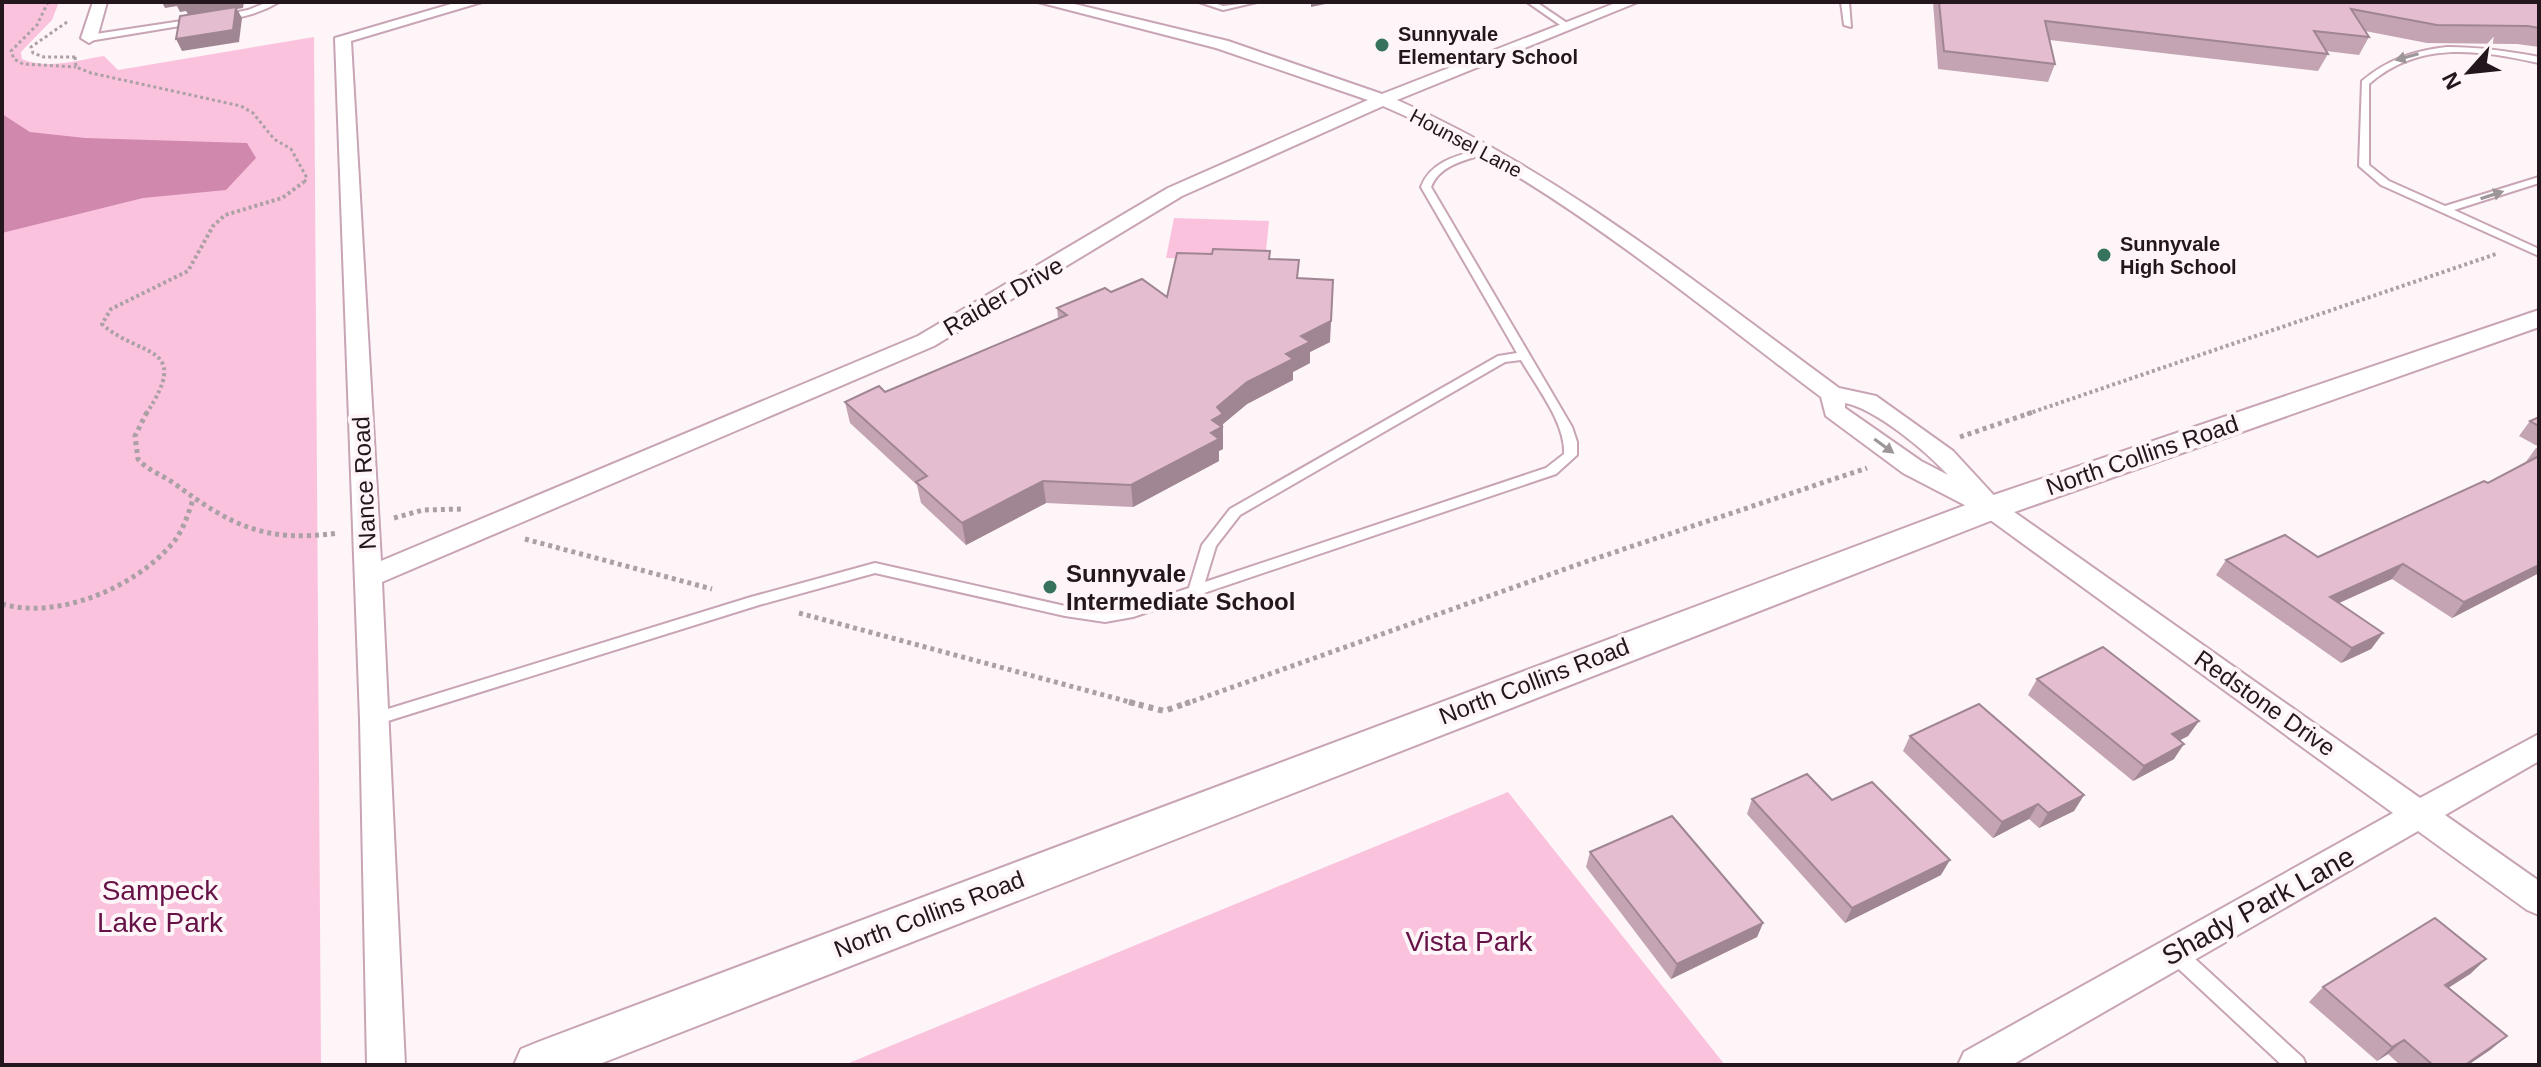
<svg xmlns="http://www.w3.org/2000/svg" width="2541" height="1067" font-family="Arial,sans-serif">
<style>
.green{fill:#fbc2de}
.water{fill:#d088ad}
.lines{fill:none;stroke-linecap:round;stroke-linejoin:round}
.service-casing{stroke:#c8a4b5;stroke-width:4}
.minor-casing{stroke:#c8a4b5;stroke-width:4}
.tertiary-casing{stroke:#c8a4b5;stroke-width:4}
.path-far3{stroke:#aba1a5;stroke-width:3;stroke-dasharray:3 3;stroke-linecap:butt}
.path-far2{stroke:#aba1a5;stroke-width:4;stroke-dasharray:3 3;stroke-linecap:butt}
.path-far1{stroke:#aba1a5;stroke-width:5;stroke-dasharray:4 4;stroke-linecap:butt}
.path{stroke:#aba1a5;stroke-width:6;stroke-dasharray:5 5;stroke-linecap:butt}
.service{fill:#fff;fill-rule:evenodd}
.minor{fill:#fff;fill-rule:evenodd}
.tertiary{fill:#fff;fill-rule:evenodd}
.wall{fill:#c4a3b3}
.shaded-wall{fill:#a08592}
.building{fill:#e4bed0;stroke:#a08592;stroke-width:2}
.oneway{fill:#9c9699}
.poi-dot{fill:#36725c;stroke:#fdf5f8;stroke-width:3}
.labels{text-anchor:middle;dominant-baseline:central;stroke-width:8;stroke-linejoin:round;paint-order:stroke}
.far-poi-label{font-size:20px;font-weight:bold;fill:#23161c;stroke:#fdf5f8;text-anchor:start}
.far-street-label{font-size:20px;fill:#23161c;stroke:#fdf5f8}
.street-label{font-size:24px;fill:#23161c;stroke:#fdf5f8}
.poi-label{font-size:24px;font-weight:bold;fill:#23161c;stroke:#fdf5f8;text-anchor:start}
.near-park-label{font-size:28px;fill:#671247;stroke:#fdf5f8}
.near-street-label{font-size:28px;fill:#23161c;stroke:#fdf5f8}
</style>
<rect width="100%" height="100%" fill="#fdf5f8"/>
<!-- green -->
<path class="green" d="M2 2H59L52 20 21 52 22 59C46 70 79 60 104 56L118 70 314 37 321 1065H2Z
M1174 218 1269 221 1265 261 1166 258Z
M1508 792 1725 1065H844Z"/>
<!-- water -->
<path class="water" d="M2 114 30 132 85 138 247 143 256 158 226 190 143 198 2 233Z"/>
<g class="lines">
<defs>
<path id="service" d="M268 2H279C264 11 236 22 219 16L248 10Z
M1199 2H1212L1223 6 1257 2 1223 10Z
M1527 2H1536L1573 27 1566 29Z
M1841 2H1849L1851 27 1844 25Z
M195 19H198V23L89 41 85 38 89 35Z
M2447 47C2478 47 2508 51 2539 57V63C2479 50 2419 40 2369 84V165L2389 181 2445 206 2539 177V183L2454 210 2539 249V256L2381 185 2359 166 2362 81C2388 59 2413 51 2447 47Z
M1485 148 1488 149V153C1467 160 1440 164 1431 187L1572 427 1577 442V455L1556 474 1133 617 1105 622 1065 616 875 573 759 605 375 725 369 723 367 719 369 715 375 713 751 597 875 563 1065 606 1105 612 1132 607 1189 588 1202 545 1230 509 1498 356 1517 353 1421 187C1431 160 1460 155 1485 148ZM1521 360C1536 386 1566 424 1564 454L1546 468 1205 582 1216 546 1240 515 1505 362Z
M2175 945 2182 947 2303 1058 2306 1065H2282L2168 959 2166 953 2168 947Z"/>
<path id="minor" d="M93 2H107L97 38 89 43 81 38Z
M458 2H482L351 41 381 561 918 336 1168 188 1368 100 1216 48 1038 2H1066L1228 41 1382 94 1618 2H1638L1397 100C1560 172 1697 284 1839 388L1876 396 1953 451 2000 502 2420 798 2539 734V761L2445 815 2539 881V915L2527 910 2418 831 2012 1065H1958L1964 1052 2393 813 1982 514 1903 473 1826 416 1821 397C1681 292 1545 175 1383 106L1182 196 934 346 382 582 405 1065H367L360 719 335 38ZM1845 403C1876 409 1926 451 1948 475L1921 461 1845 408Z"/>
<path id="tertiary" d="M2539 310V327L2003 516 597 1065H514L521 1049 538 1042 1979 500Z"/>
</defs>
<!-- service casing -->
<use href="#service" class="service-casing"/>
<!-- minor casing -->
<use href="#minor" class="minor-casing"/>
<!-- tertiary casing -->
<use href="#tertiary" class="tertiary-casing"/>
<!-- path-far3 -->
<path class="path-far3" d="M48 2 37 25 11 51 14 59 23 64 76 67
M67 22 31 47 33 53 44 57H76
M75 57 76 67 91 73 241 106 253 113 274 139 291 149 307 178 303 184"/>
<!-- path-far2 -->
<path class="path-far2" d="M146 414C193 343 139 358 102 324L111 309 188 271 213 226 225 215 282 198 304 182
M2027 414 2496 254"/>
<!-- path-far1 -->
<path class="path-far1" d="M147 412 135 436 138 459C148 471 163 475 175 484 232 526 265 543 338 533
M1960 437 2033 412
M394 518 423 510 462 509
M525 539 712 589
M2 604C58 620 134 588 172 544 183 531 188 515 193 499
M799 613 1137 704
M1185 704 1585 562 1867 468"/>
<!-- path -->
<path class="path" d="M1129 702 1164 711 1190 702"/>
<!-- service -->
<use href="#service" class="service"/>
<!-- minor -->
<use href="#minor" class="minor"/>
<!-- tertiary -->
<use href="#tertiary" class="tertiary"/>
</g>
<!-- wall -->
<path class="wall" d="M1933 2H2539V47L2517 44 2427 43 2365 31 2369 37 2359 55 2326 51 2328 54 2318 71 2050 40 2055 64 2048 82 1938 69Z
M1270 259 1298 278 1330 342 1310 352V363L1293 372V380L1247 404 1223 424V449L1219 451V461L1133 507 1046 503 966 545 921 503 917 485 850 423 845 402 885 392 1058 318 1057 308 1111 292 1167 297Z
M2539 417V447L2519 436 2530 421Z
M2539 447V573L2452 618 2392 579 2339 603 2383 633 2371 649 2341 663 2216 575 2226 560 2318 557 2488 483 2525 463 2536 448Z
M2037 679 2199 721 2188 736 2179 740 2174 759 2133 781 2028 695Z
M1910 736 2084 795 2074 811 2039 828 2029 819 1993 838 1903 751Z
M1752 799 1832 800 1941 875 1845 923 1747 814Z
M1590 852 1763 923 1757 937 1671 979 1586 867Z
M2486 959 2470 974 2448 988 2507 1036 2490 1050 2468 1065H2400L2388 1054 2377 1061 2309 1002 2323 987Z"/>
<!-- shaded-wall -->
<path class="shaded-wall" d="M162 2H244L243 8 237 9 242 18 239 42 182 51 176 39 189 16 186 11 180 12 177 6 165 8Z
M1311 2H1335L1311 7Z
M1333 280 1330 342 1310 352V363L1293 372V380L1247 404 1223 424V449L1219 451V461L1133 507 1131 485 1212 420 1217 407 1247 382 1286 354 1301 336Z
M1043 481 1046 503 966 545 962 523Z
M2403 564 2392 579 2319 612 2330 597Z
M2539 565V573L2452 618 2464 602Z
M2383 633 2371 649 2341 663 2352 648Z
M2199 721 2188 736 2162 750 2172 734Z
M2184 744 2174 759 2133 781 2144 766Z
M2084 795 2074 811 2039 828 2048 813Z
M2038 804 2029 819 1993 838 2002 822Z
M1950 860 1941 875 1845 923 1852 908Z
M1763 923 1757 937 1671 979 1677 964Z
M2486 959 2470 974 2429 1000 2445 985Z
M2507 1036 2490 1050 2468 1065H2465Z
M2404 1040 2388 1054 2377 1061 2392 1047Z"/>
<!-- building -->
<path class="building" d="M1939 2H2539V28L2528 26 2437 25 2351 9 2369 37 2314 31 2328 54 2045 21 2055 64 1944 51Z
M236 7 233 30 176 39 180 16Z
M1213 249 1270 251 1269 259 1299 260 1297 278 1333 280 1331 321 1301 336 1310 342 1286 354 1293 359 1247 382 1217 407 1223 414 1212 420 1222 427 1211 433 1219 439 1131 485 1043 481 962 523 916 482 927 476 845 402 879 386 885 392 1067 315 1057 308 1105 288 1111 292 1142 279 1167 297 1177 253 1212 254Z
M2539 417V426L2530 421Z
M2539 456V565L2464 602 2403 564 2330 597 2383 633 2352 648 2226 560 2285 535 2318 557 2484 481 2488 483Z
M2103 647 2199 721 2172 734 2184 744 2144 766 2037 679Z
M1979 704 2084 795 2048 813 2038 804 2002 822 1910 736Z
M1807 774 1832 800 1872 782 1950 860 1852 908 1752 799Z
M1672 816 1763 923 1677 964 1590 852Z
M2435 918 2486 959 2445 985 2507 1036 2465 1065H2433L2404 1040 2392 1047 2323 987Z"/>
<!-- one-way arrows -->
<defs><path id="oneway-solid" d="M-6-.8H1V-3.2L6.5 0L1 3.2V.8H-6Z" transform="scale(2)"/></defs>
<g class="oneway">
<use href="#oneway-solid" transform="translate(2407 57) rotate(164)"/>
<use href="#oneway-solid" transform="translate(2492 195) rotate(-18)"/>
<use href="#oneway-solid" transform="translate(1884 446) rotate(36)"/>
</g>
<!-- markers -->
<g class="poi-dot">
<circle cx="1382" cy="45" r="8"/>
<circle cx="2104" cy="255" r="8"/>
<circle cx="1050" cy="587" r="8"/>
</g>
<g class="labels">
<!-- far-poi labels -->
<g class="far-poi-label">
<text x="1398" y="34">Sunnyvale<tspan x="1398" dy="23">Elementary School</tspan></text>
<text x="2120" y="244">Sunnyvale<tspan x="2120" dy="23">High School</tspan></text>
</g>
<!-- far-street labels -->
<g class="far-street-label">
<text transform="translate(1466 143) rotate(28)">Hounsel Lane</text>
</g>
<!-- street labels -->
<g class="street-label">
<text transform="translate(1003 296) rotate(-30)">Raider Drive</text>
<text transform="translate(2142 455) rotate(-19)">North Collins Road</text>
<text transform="translate(364 483) rotate(-93)">Nance Road</text>
<text transform="translate(1534 681) rotate(-21)">North Collins Road</text>
<text transform="translate(2265 703) rotate(35)">Redstone Drive</text>
<text transform="translate(929 914) rotate(-21)">North Collins Road</text>
</g>
<!-- poi labels -->
<g class="poi-label">
<text x="1066" y="573">Sunnyvale<tspan x="1066" dy="28">Intermediate School</tspan></text>
</g>
<!-- near-park labels -->
<g class="near-park-label">
<text x="160" y="890">Sampeck<tspan x="160" dy="32">Lake Park</tspan></text>
<text x="1469" y="941">Vista Park</text>
</g>
<!-- near-street labels -->
<g class="near-street-label">
<text transform="translate(2258 906) rotate(-29)">Shady Park Lane</text>
</g>
</g>
<!-- border -->
<rect width="2541" height="1067" fill="none" stroke="#23161c" stroke-width="8"/>
<!-- north arrow -->
<g transform="translate(2469 72) rotate(243)" stroke="#fdf5f8" stroke-width="6" paint-order="stroke">
<path d="M0-6L14 30L0 20L-14 30Z" fill="#23161c"/>
<text y="-12" font-size="22" font-weight="bold" text-anchor="middle" fill="#23161c">N</text>
</g>
</svg>
